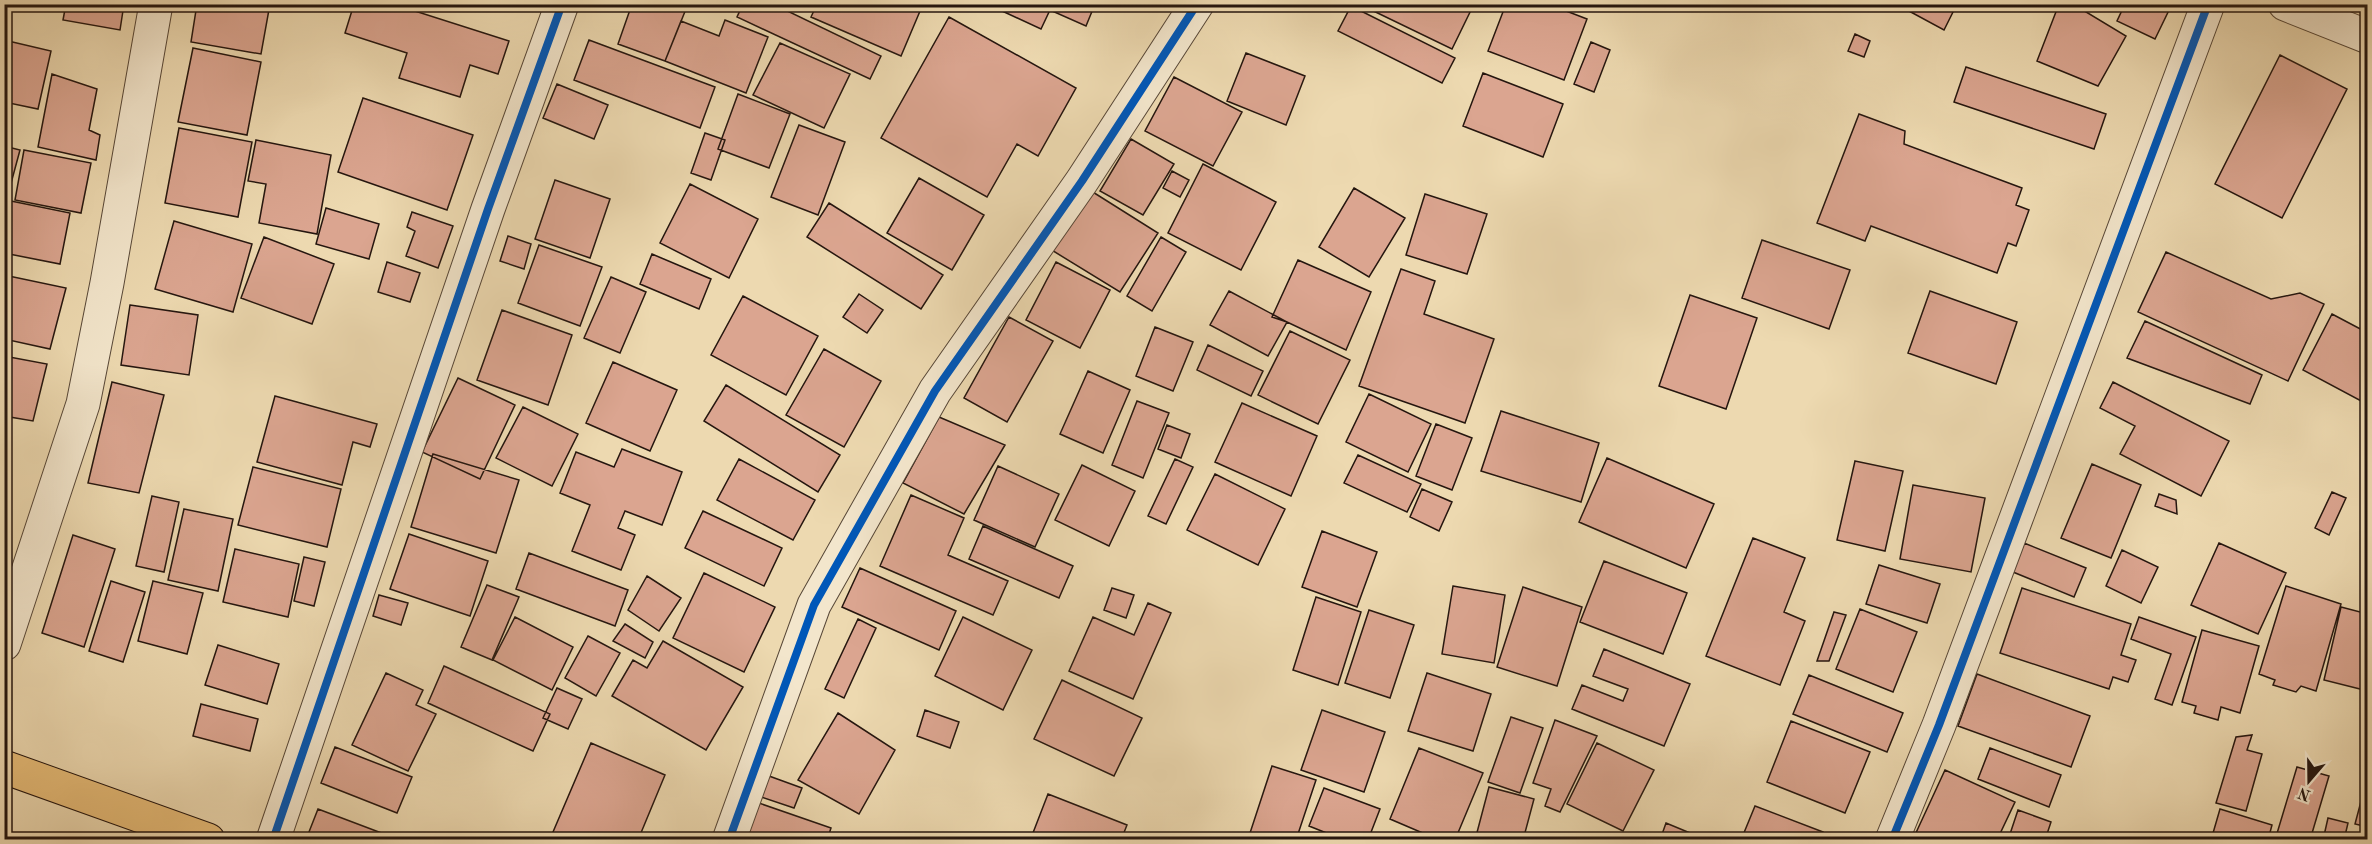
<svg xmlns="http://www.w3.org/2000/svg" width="2372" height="844" font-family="'Old Standard TT',serif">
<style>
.building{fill:#dba590;stroke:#25160f;stroke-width:1.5}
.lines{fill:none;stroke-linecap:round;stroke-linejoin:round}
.minor-casing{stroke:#574737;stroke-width:35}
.major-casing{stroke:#25160f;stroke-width:35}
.minor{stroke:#f3e6cc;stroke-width:33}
.major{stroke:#e6bc78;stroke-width:33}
.cycleway-casing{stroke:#f3e6cc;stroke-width:11}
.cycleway{stroke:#0057b8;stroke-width:8}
</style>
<rect width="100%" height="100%" fill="#edd9b0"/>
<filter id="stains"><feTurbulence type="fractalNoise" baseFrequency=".00333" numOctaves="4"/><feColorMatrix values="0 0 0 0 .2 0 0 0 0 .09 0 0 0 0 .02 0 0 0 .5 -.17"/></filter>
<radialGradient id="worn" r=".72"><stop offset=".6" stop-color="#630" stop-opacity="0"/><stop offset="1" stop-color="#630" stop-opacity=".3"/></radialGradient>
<!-- building -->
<path class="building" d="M66 4H124L120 30 63 20Z
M197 4H270L261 54 191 42Z
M354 4H393L509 41 498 74 470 65 460 97 399 78 407 53 345 33Z
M482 4H504L502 11Z
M632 4H688L665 61 618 44Z
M743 4H773L881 56 870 79 737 17Z
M817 4H923L901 56 811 17Z
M987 4H1095L1086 26 1050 10 1041 29Z
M1359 4H1470L1473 6 1452 49Z
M1506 4H1548L1587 19 1564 80 1488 51Z
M1896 4H1957L1944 30Z
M2059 4H2073L2126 36 2098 86 2037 61Z
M2125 4H2172L2155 39 2117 21Z
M1351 6 1455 58 1442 83 1338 31Z
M949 17 1076 88 1038 156 1017 144 987 197 881 138Z
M725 20 768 37 746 93 665 61 681 21 719 36Z
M1855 34 1870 41 1864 57 1848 51Z
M4 40 51 51 38 109 4 102Z
M589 40 715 87 700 128 574 80Z
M1591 42 1610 50 1594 92 1574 84Z
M780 43 850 74 824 128 753 95Z
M193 48 261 62 247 135 178 122Z
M1246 53 1305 76 1286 125 1227 101Z
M2280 55 2347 89 2282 218 2215 184Z
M1966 67 2106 114 2094 149 1954 102Z
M1483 73 1563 104 1543 157 1463 126Z
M52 74 97 89 89 130 100 135 96 160 38 147Z
M1174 77 1242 112 1213 166 1145 131Z
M557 84 608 105 594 139 543 118Z
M738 94 790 114 769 168 718 149Z
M363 98 473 135 447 210 338 172Z
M1859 114 1905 131 1904 144 2022 188 2016 205 2029 210 2016 246 2008 243 1997 273 1871 226 1865 241 1817 223Z
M799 125 845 142 818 215 771 197Z
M179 128 252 142 238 217 165 203Z
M705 133 725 140 711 180 691 173Z
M1131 139 1174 164 1143 215 1100 191Z
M256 140 331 155 317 234 259 223 266 184 248 181Z
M4 146 20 150 10 187 4 185Z
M24 150 91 163 81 213 15 200Z
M1203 164 1276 202 1241 270 1168 233Z
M1172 171 1189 180 1180 197 1163 188Z
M2368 173V188L2361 185Z
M919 178 984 215 952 270 887 233Z
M555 180 610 199 590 258 535 239Z
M690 184 758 219 729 278 660 243Z
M1354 188 1405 218 1369 277 1319 247Z
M1088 189 1158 233 1120 292 1050 249Z
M1425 194 1487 214 1467 274 1406 255Z
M11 201 70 213 60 264 4 253V236Z
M829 203 943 275 921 309 807 237Z
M326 208 379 224 369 259 316 244Z
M412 212 453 226 438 268 406 256 415 231 407 227Z
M174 221 252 244 233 312 155 289Z
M508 236 531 244 524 269 500 261Z
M264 237 334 264 312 324 241 298Z
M1161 237 1186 252 1152 311 1127 296Z
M1762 240 1850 270 1829 329 1742 298Z
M539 245 602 267 580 326 518 303Z
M2166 252 2271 299 2300 293 2324 304 2288 381 2138 312Z
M652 254 711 279 699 309 640 284Z
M1298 260 1371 292 1346 350 1287 322 1272 317Z
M387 262 420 273 410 302 378 292Z
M1056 262 1110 290 1080 348 1026 320Z
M1401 269 1435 281 1424 314 1494 339 1465 423 1359 386Z
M4 275 66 288 50 349 4 339Z
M611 277 646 292 620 353 584 338Z
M1229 291 1287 322 1268 356 1210 325Z
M1930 291 2017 322 1996 384 1908 353Z
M859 294 883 310 867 333 843 317Z
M1690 295 1757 318 1726 409 1659 386Z
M743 296 818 336 786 395 711 355Z
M130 305 198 315 189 375 121 365Z
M502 310 572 335 548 405 477 380Z
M2332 314 2368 333V393L2363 402 2303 370Z
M1009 317 1053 341 1007 422 964 398Z
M2145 321 2262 375 2250 404 2127 358Z
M1155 327 1193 342 1173 391 1136 376Z
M1290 331 1350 360 1318 424 1258 395Z
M1208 345 1263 371 1251 396 1197 370Z
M824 349 881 381 844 447 786 415Z
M4 356 47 364 33 421 4 416Z
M613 362 677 390 650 451 586 423Z
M1088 371 1130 390 1103 453 1060 434Z
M458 378 515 405 480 479 422 452Z
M112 382 164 395 139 493 88 483Z
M2113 382 2229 441 2201 496 2120 454 2135 426 2100 408Z
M726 385 840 455 818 492 704 421Z
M1369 394 1431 424 1408 472 1346 442Z
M275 396 377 424 370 447 353 442 342 485 257 462Z
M1137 401 1169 413 1143 478 1112 465Z
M1242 403 1317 436 1291 496 1215 462Z
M523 407 578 434 552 486 496 458Z
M1501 411 1599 443 1581 502 1481 471Z
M939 417 1005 445 964 514 903 483Z
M1436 424 1472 438 1452 490 1416 476Z
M1167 425 1190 434 1181 458 1158 449Z
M622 449 682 472 662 525 625 511 618 528 635 535 621 570 572 551 590 505 560 493 576 452 614 467Z
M433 454 519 480 496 553 411 527Z
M1358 455 1421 484 1407 512 1344 483Z
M1607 458 1714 504 1686 568 1579 522Z
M739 459 815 500 793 540 717 500Z
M1175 459 1193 467 1166 524 1148 516Z
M1855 461 1903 471 1885 551 1837 540Z
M2092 464 2141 485 2111 558 2061 538Z
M1082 465 1135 491 1109 546 1055 520Z
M998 466 1059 494 1035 547 974 520Z
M253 467 341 489 327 547 238 525Z
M1215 474 1285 509 1258 565 1187 530Z
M1913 485 1985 498 1971 572 1900 559Z
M1422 489 1452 502 1439 531 1410 517Z
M2332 492 2346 498 2329 535 2315 528Z
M2159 494 2176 500 2177 514 2155 506Z
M911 495 964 518 948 555 1008 581 993 615 880 566Z
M152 496 179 502 164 572 136 566Z
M184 509 233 519 218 591 168 580Z
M703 511 782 548 764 586 685 548Z
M983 526 1073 566 1059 598 969 559Z
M1322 531 1377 552 1357 607 1302 587Z
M409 534 488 561 470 616 390 589Z
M73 535 115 549 84 647 42 633Z
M1753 538 1805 558 1784 612 1805 621 1780 685 1706 656Z
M2024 543 2086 568 2074 597 2013 572Z
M2219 543 2286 573 2258 634 2191 605Z
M235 549 299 564 288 617 223 602Z
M2122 550 2158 567 2141 603 2106 586Z
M529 553 628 590 615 626 516 589Z
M304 557 325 562 314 606 294 601Z
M1604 561 1687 593 1663 654 1580 622Z
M1879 565 1940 584 1927 623 1866 604Z
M860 568 956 611 939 650 842 607Z
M704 573 775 607 744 672 673 638Z
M647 576 681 598 659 631 628 610Z
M111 581 145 592 123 662 89 651Z
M153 581 203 593 187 654 138 641Z
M487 585 519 597 492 660 461 647Z
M1453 586 1505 595 1494 663 1442 654Z
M2286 586 2341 604 2316 691 2301 686 2296 692 2273 685 2275 680 2259 674Z
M1523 587 1582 607 1557 686 1497 667Z
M1112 588 1134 595 1126 618 1104 610Z
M2022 588 2131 624 2121 655 2136 660 2128 682 2113 677 2109 689 2000 653Z
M379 595 408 603 401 625 373 616Z
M1316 597 1361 612 1338 685 1293 670Z
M1148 603 1171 613 1133 699 1069 671 1093 617 1134 635Z
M2341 607 2368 614V691L2324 680Z
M1860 609 1917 632 1893 692 1836 669Z
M1369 610 1414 625 1390 698 1345 683Z
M1834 612 1846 615 1829 661H1817Z
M515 617 573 647 552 690 493 660Z
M963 617 1032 650 1003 710 935 676Z
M2139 617 2196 637 2172 705 2155 699 2171 654 2131 639Z
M858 619 876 628 844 698 825 689Z
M625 624 653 642 645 658 613 641Z
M2202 630 2259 646 2240 713 2221 707 2218 720 2194 713 2196 706 2182 702Z
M588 636 620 653 596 696 565 678Z
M663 641 743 687 706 750 612 696 633 660 647 668Z
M218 645 279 664 267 704 205 685Z
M1604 649 1690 684 1664 746 1572 709 1582 685 1623 701 1628 689 1593 676Z
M444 666 550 714 533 751 428 703Z
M386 673 423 690 416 705 436 714 408 771 352 745Z
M1427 673 1491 694 1473 751 1408 731Z
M1977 674 2090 716 2071 767 1958 726Z
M1809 675 1903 713 1887 752 1793 714Z
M1062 680 1142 718 1114 776 1034 739Z
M557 688 582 699 568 729 543 718Z
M201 704 258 719 250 751 193 736Z
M925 710 959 722 950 748 917 736Z
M1322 710 1385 732 1364 792 1301 770Z
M838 713 895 750 859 814 798 780Z
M1511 717 1543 728 1520 793 1488 782Z
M1555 720 1597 736 1560 812 1545 806 1551 789 1533 783Z
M1791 721 1870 752 1845 813 1767 782Z
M2252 735 2247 750 2262 754 2246 811 2216 803 2236 737Z
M591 743 665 775 638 840 550 839Z
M1597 743 1654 770 1623 831 1567 804Z
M335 747 412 777 397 813 321 783Z
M1419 748 1483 773 1455 840H1439L1390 819Z
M1990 748 2061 775 2049 807 1978 779Z
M1272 766 1316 780 1296 840H1269L1250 833Z
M2297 767 2329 776 2310 840H2275Z
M1945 770 2015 802 1997 840H1921L1914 837Z
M2368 775V827L2355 824Z
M769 776 802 788 794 808 761 797Z
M1489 787 1534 799 1523 840H1475Z
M1324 788 1380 809 1368 840H1344L1309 826Z
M1048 794 1127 825 1121 840 1031 838Z
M753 801 831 828 827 840H742Z
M1755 806 1823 832 1820 840H1741Z
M318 809 400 840H315L307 837Z
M2220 809 2272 825 2268 840H2211Z
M2018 810 2051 822 2045 840H2008Z
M2328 818 2348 823 2344 840H2323Z
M1666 823 1707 840H1660Z
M840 833 855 840H837Z"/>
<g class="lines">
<defs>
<path id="minor" d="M2285 4 2368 37
M4 644 83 404 107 283 156 4
M273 840 488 209 562 4
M729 840 814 605 935 391 1082 181 1197 4
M1892 840 1939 725 2208 4"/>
<path id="major" d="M4 767 208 840"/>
</defs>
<!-- minor casing -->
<use href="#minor" class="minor-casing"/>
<!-- major casing -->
<use href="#major" class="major-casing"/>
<!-- minor -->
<use href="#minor" class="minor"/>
<!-- major -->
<use href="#major" class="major"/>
<defs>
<path id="cycleway" d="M273 840 488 209 562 4
M729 840 814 605 935 391 1082 181 1197 4
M1892 840 1939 725 2208 4"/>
</defs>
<!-- cycleway casing -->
<use href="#cycleway" class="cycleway-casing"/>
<!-- cycleway -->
<use href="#cycleway" class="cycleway"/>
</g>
<!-- margin -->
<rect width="2372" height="844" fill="none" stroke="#edd9b0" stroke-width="24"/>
<rect x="6" y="6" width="2360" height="832" fill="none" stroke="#25160f" stroke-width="3"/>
<rect x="12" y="12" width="2348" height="820" fill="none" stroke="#25160f" stroke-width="1.5"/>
<!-- north arrow -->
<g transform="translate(2309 781) rotate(200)" stroke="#f3e6cc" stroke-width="4.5" paint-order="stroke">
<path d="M0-4.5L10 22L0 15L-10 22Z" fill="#25160f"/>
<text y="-9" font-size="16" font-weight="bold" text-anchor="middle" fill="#25160f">N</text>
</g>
<rect width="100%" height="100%" filter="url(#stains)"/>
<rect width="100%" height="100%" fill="url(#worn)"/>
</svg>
